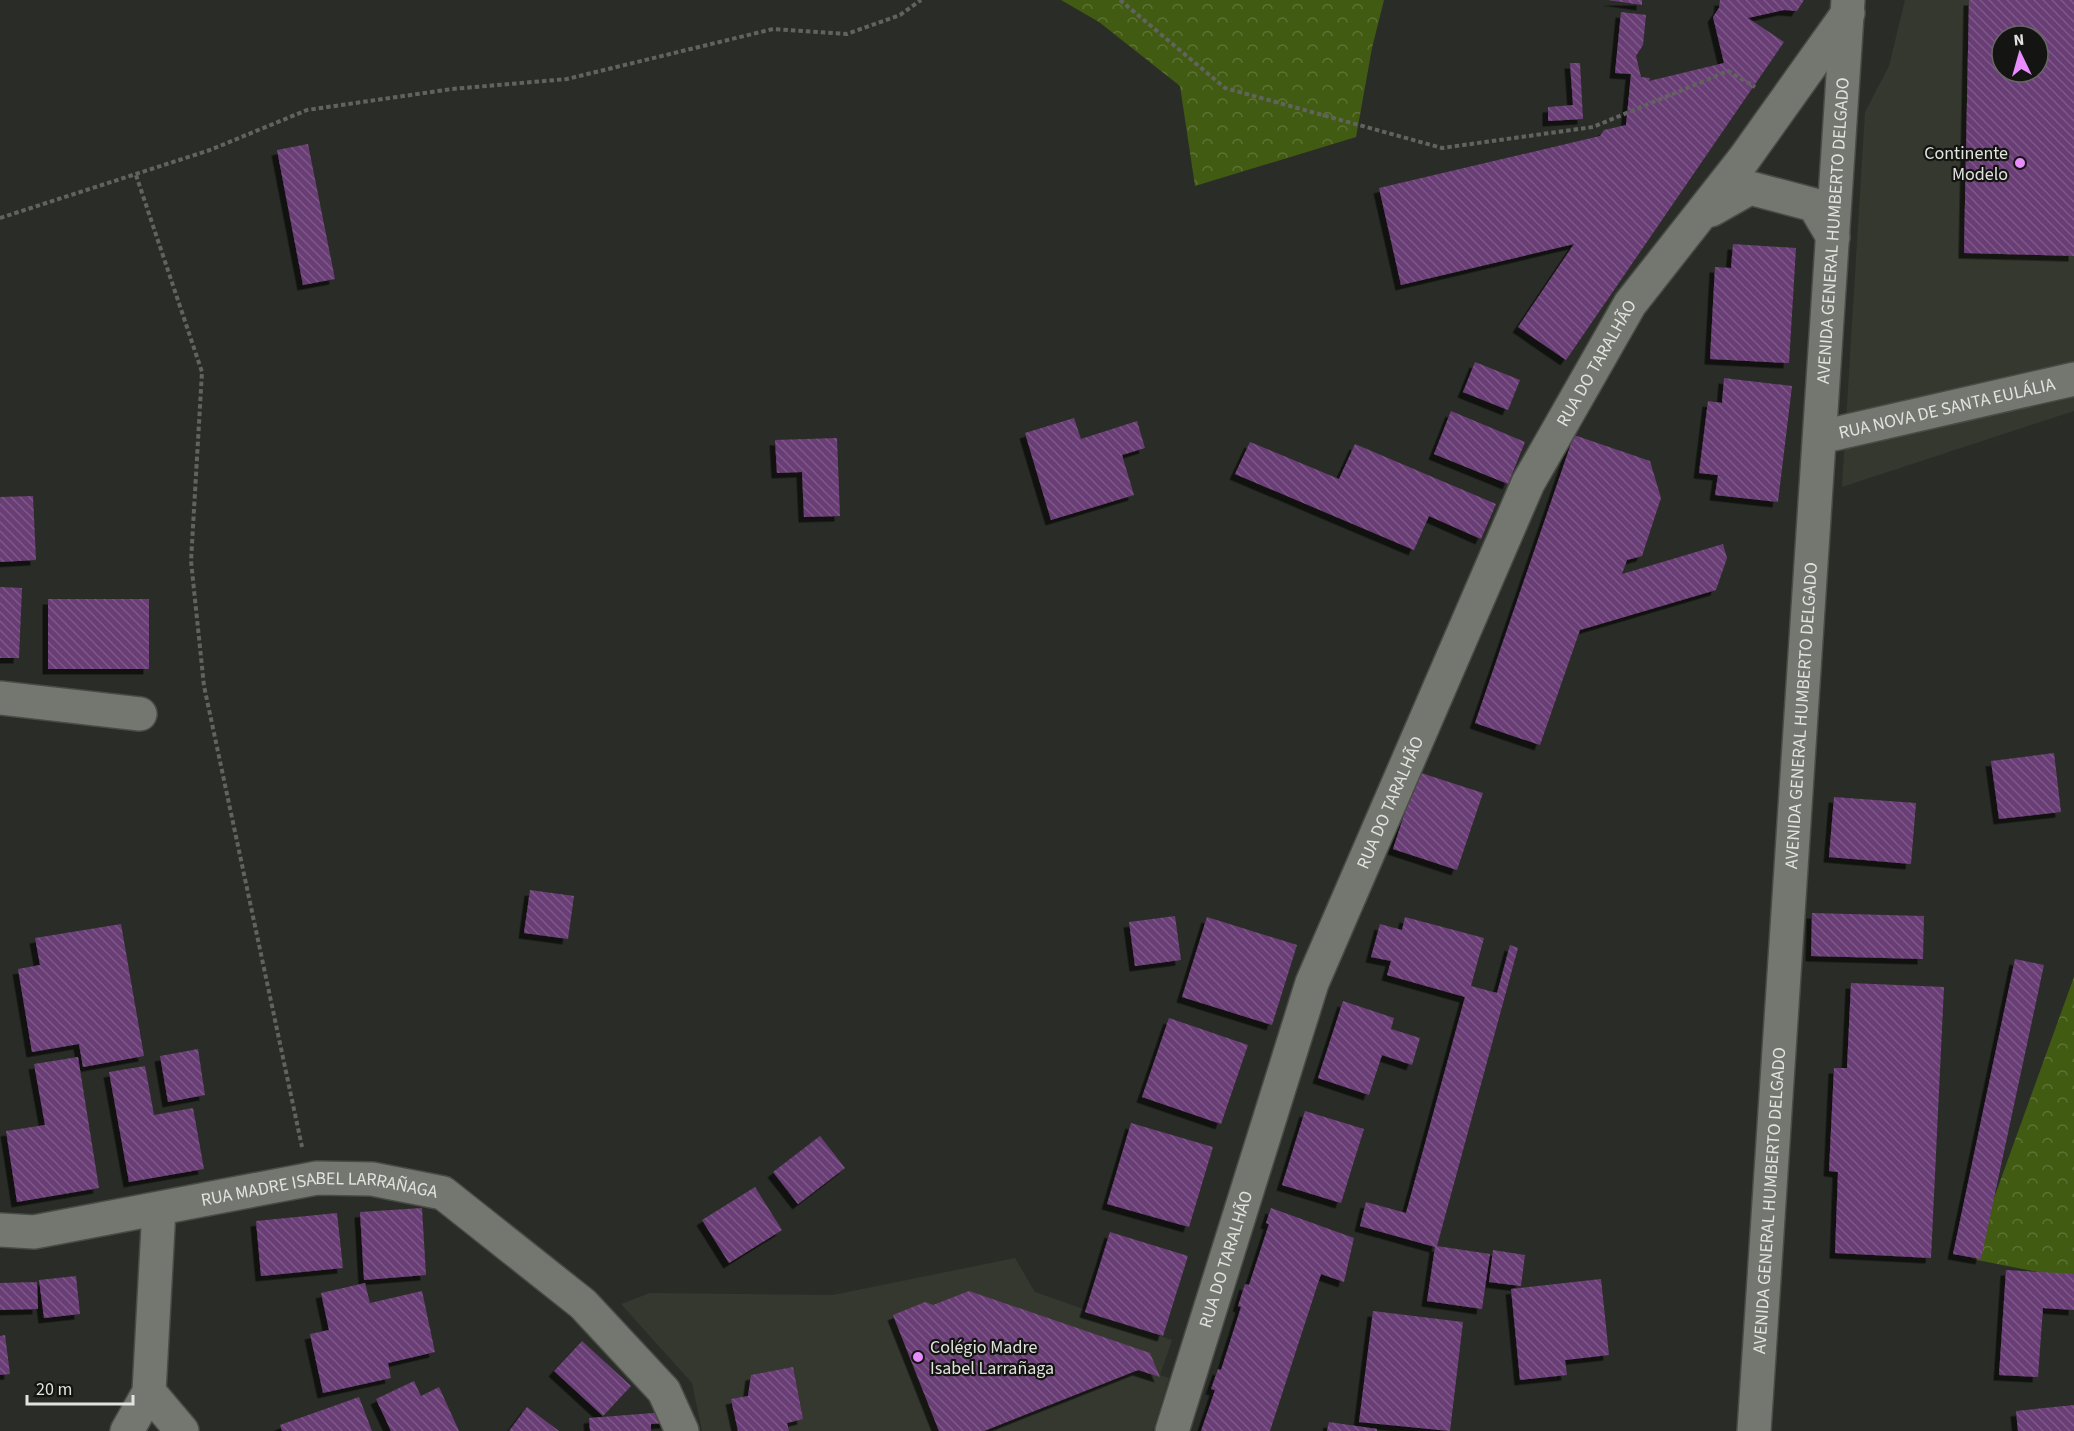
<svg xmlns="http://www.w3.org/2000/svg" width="2074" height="1431" font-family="'Source Sans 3',sans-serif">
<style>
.built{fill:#34382e;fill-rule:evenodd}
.forest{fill:url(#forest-crowns)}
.building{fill:url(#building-back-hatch);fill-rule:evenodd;filter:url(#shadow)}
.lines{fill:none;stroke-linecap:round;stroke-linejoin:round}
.minor-casing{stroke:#494b46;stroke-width:36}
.tertiary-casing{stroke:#494b46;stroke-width:36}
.path{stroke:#61645e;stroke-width:4;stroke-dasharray:4.5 3;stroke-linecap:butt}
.minor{stroke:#747770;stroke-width:33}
.tertiary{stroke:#747770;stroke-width:33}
.poi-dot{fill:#e98dfe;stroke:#141512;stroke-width:2}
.labels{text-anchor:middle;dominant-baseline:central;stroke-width:4.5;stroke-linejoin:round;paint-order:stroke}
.poi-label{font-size:18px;fill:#e1e3df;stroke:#141512;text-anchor:end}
.street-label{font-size:18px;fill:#e1e3df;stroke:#141512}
</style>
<defs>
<pattern id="forest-crowns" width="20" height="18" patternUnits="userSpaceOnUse" patternTransform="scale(1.5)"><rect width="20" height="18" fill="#425b12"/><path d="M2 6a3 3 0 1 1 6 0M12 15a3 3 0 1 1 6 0" fill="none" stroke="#5d7234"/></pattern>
<pattern id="building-back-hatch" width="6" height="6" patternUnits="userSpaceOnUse" patternTransform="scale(1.5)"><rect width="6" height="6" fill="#693d74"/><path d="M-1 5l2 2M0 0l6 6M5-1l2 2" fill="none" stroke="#7e5987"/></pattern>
<filter id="shadow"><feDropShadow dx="-5.5" dy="5.5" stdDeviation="0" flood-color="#0009"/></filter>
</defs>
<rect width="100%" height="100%" fill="#2a2d27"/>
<!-- built -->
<path class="built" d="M1905 0H2074V411L1842 487 1865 112 1889 66ZM2002 36H2038V72H2002Z
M1015 1258 1035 1292 1172 1340 1160 1375 1169 1378 1153 1431H702L692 1383 621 1304 650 1293 833 1295Z"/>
<!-- forest -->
<path class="forest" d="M1061 0H1384L1372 48 1356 137 1195 186 1180 86 1099 22Z
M2074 977V1279L1972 1259Z"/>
<!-- building -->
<path class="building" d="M1608 0H1642V5Z
M1720 0H1804L1797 11 1784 10 1748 18 1784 42 1566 360 1518 327 1574 244 1401 285 1379 188 1600 136 1604 130 1626 125 1631 74 1615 73 1621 12 1646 15 1643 45 1636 56 1641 77 1650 78 1649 81 1724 63 1713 17 1719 8Z
M1969 0H2074V256L1964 253ZM2002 36H2038V72H2002Z
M1570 63H1580L1583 119 1548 121V107L1573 105Z
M308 144 335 279 303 285 277 150Z
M1733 244 1796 248 1789 363 1710 359 1715 267 1731 268Z
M1475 362 1520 380 1508 410 1463 392Z
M1724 378 1792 386 1778 502 1715 495 1718 475 1699 473 1708 401 1722 403Z
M1451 411 1525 442 1508 484 1434 454Z
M1074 418 1081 439 1137 421 1145 448 1122 455 1134 495 1051 520 1025 433Z
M1574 435 1650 461 1661 498 1642 556 1627 560 1622 574 1723 544 1727 558 1716 590 1580 630 1540 745 1475 723Z
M837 438 840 516 804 517 802 472 777 473 775 440Z
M1250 442 1339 479 1355 444 1496 504 1481 539 1429 516 1414 550 1235 474Z
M33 496 36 560 0 562V497Z
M0 587 22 588 19 658H0Z
M48 599H149V669H48Z
M2054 753 2061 812 1999 819 1991 761Z
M1418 772 1483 793 1457 870 1393 849Z
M1834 797 1916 803 1911 864 1829 857Z
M530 890 574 896 568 939 524 933Z
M1812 913 1924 916 1923 959 1811 956Z
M1175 916 1181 960 1135 966 1129 922Z
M1207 917 1297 945 1272 1025 1182 997Z
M1405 917 1484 938 1471 986 1497 993 1510 945 1518 948 1437 1246 1490 1254 1482 1309 1427 1301 1435 1247 1360 1226 1366 1202 1406 1213 1465 997 1387 975 1391 961 1371 957 1380 924 1402 930Z
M121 924 144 1056 83 1067 79 1044 32 1052 18 969 40 965 35 938Z
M2015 959 2044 965 1981 1259 1953 1254Z
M1851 983 1944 987 1931 1258 1835 1253 1838 1172 1829 1171 1834 1068H1847Z
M1343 1001 1394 1018 1391 1029 1420 1038 1412 1065 1382 1055 1369 1095 1318 1078Z
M1169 1018 1248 1045 1221 1124 1142 1097Z
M198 1049 205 1095 168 1102 160 1056Z
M78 1057 99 1188 17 1202 6 1131 45 1125 34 1064Z
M145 1066 154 1115 193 1108 204 1169 129 1182 109 1072Z
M1305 1111 1364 1129 1341 1203 1282 1185Z
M1131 1123 1213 1147 1189 1227 1107 1204Z
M820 1136 845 1168 798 1204 773 1172Z
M755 1187 782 1230 729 1263 702 1220Z
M422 1208 426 1275 364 1280 360 1212Z
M1271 1208 1354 1238 1344 1282 1321 1274 1270 1431H1201L1215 1390 1211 1389 1218 1369 1221 1370 1241 1307 1238 1306 1245 1284 1249 1285 1269 1224 1266 1223Z
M337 1213 343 1268 261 1276 256 1221Z
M1110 1232 1188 1256 1163 1336 1085 1312Z
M1493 1250 1525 1255 1521 1286 1489 1282Z
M2006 1270 2074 1274V1310L2043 1308 2038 1377 1999 1375Z
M76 1276 80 1314 44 1318 39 1280Z
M1601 1279 1609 1355 1565 1360 1567 1375 1520 1380 1511 1289Z
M37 1282 38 1309 0 1310V1283Z
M365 1283 370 1303 422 1291 435 1352 388 1363 391 1378 323 1393 310 1334 329 1330 321 1293Z
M969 1291 1150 1353 1160 1377 1138 1370 984 1431H939L893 1315 925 1302 933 1305Z
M1373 1311 1463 1322 1450 1431 1359 1422Z
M5 1335 10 1374 0 1375V1336Z
M582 1341 631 1386 603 1416 554 1371Z
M793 1367 803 1419 787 1423 789 1431H738L731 1399 748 1396 751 1375Z
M414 1381 421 1396 439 1387 459 1431H391L376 1399Z
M359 1397 372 1431H282L280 1425Z
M2074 1405V1431H2018L2016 1411Z
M527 1407 559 1431H509Z
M666 1412V1423L651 1424V1431H590L589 1418Z
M1329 1422 1377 1429V1431H1327Z"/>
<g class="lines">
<defs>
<g id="minor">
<path d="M1711 210 1750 188 1814 205 1833 237"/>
<path id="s1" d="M1821 437 2074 379"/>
<path d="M0 698 140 714"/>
<path id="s2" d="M0 1230 34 1232 317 1178 372 1179 443 1193 583 1304 664 1391 682 1431"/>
<path d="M149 1392 182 1431"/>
<path d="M127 1431 149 1392 159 1209"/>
<path id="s3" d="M1172 1431 1312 983 1528 483 1630 304 1744 159 1848 13"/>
</g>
<g id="tertiary">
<path id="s4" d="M1754 1431 1848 0"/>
</g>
</defs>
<!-- minor casing -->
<use href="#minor" class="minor-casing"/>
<!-- tertiary casing -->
<use href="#tertiary" class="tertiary-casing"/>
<!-- path -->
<path class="path" d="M1120 0 1225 88 1442 148 1593 127 1728 71 1755 87
M136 175 202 372 191 561 204 686 302 1147
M0 218 210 150 307 110 452 89 567 79 773 29 847 34 900 15 921 0"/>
<!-- minor -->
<use href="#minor" class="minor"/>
<!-- tertiary -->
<use href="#tertiary" class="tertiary"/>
</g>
<!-- markers -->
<g class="poi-dot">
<circle cx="2020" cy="163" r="6"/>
<circle cx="918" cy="1357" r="6"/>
</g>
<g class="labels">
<!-- poi labels -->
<g class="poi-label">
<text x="2008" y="153">Continente<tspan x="2008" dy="21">Modelo</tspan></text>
<text x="930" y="1347" text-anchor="start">Colégio Madre<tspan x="930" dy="21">Isabel Larrañaga</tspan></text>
</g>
<!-- street labels -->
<g class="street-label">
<text stroke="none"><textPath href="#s4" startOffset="1203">AVENIDA GENERAL HUMBERTO DELGADO</textPath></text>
<text stroke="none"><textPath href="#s3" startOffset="1152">RUA DO TARALHÃO</textPath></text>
<text stroke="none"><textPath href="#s1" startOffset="129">RUA NOVA DE SANTA EULÁLIA</textPath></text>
<text stroke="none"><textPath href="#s4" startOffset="717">AVENIDA GENERAL HUMBERTO DELGADO</textPath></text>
<text stroke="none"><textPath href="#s3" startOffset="666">RUA DO TARALHÃO</textPath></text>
<text stroke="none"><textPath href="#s2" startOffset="324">RUA MADRE ISABEL LARRAÑAGA</textPath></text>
<text stroke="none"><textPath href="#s4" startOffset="231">AVENIDA GENERAL HUMBERTO DELGADO</textPath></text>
<text stroke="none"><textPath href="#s3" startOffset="180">RUA DO TARALHÃO</textPath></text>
</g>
</g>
<!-- north arrow -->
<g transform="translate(2020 54) rotate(355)"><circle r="28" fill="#141512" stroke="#666764" stroke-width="1.5"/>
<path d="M0-4.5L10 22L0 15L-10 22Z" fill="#e98dfe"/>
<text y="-9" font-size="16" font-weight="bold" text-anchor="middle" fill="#e1e3df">N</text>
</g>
<!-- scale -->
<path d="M27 1395v9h106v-9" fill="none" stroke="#e1e3df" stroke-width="3"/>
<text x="36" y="1395" font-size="18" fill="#e1e3df" stroke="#141512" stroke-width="4.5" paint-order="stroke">20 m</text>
</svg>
